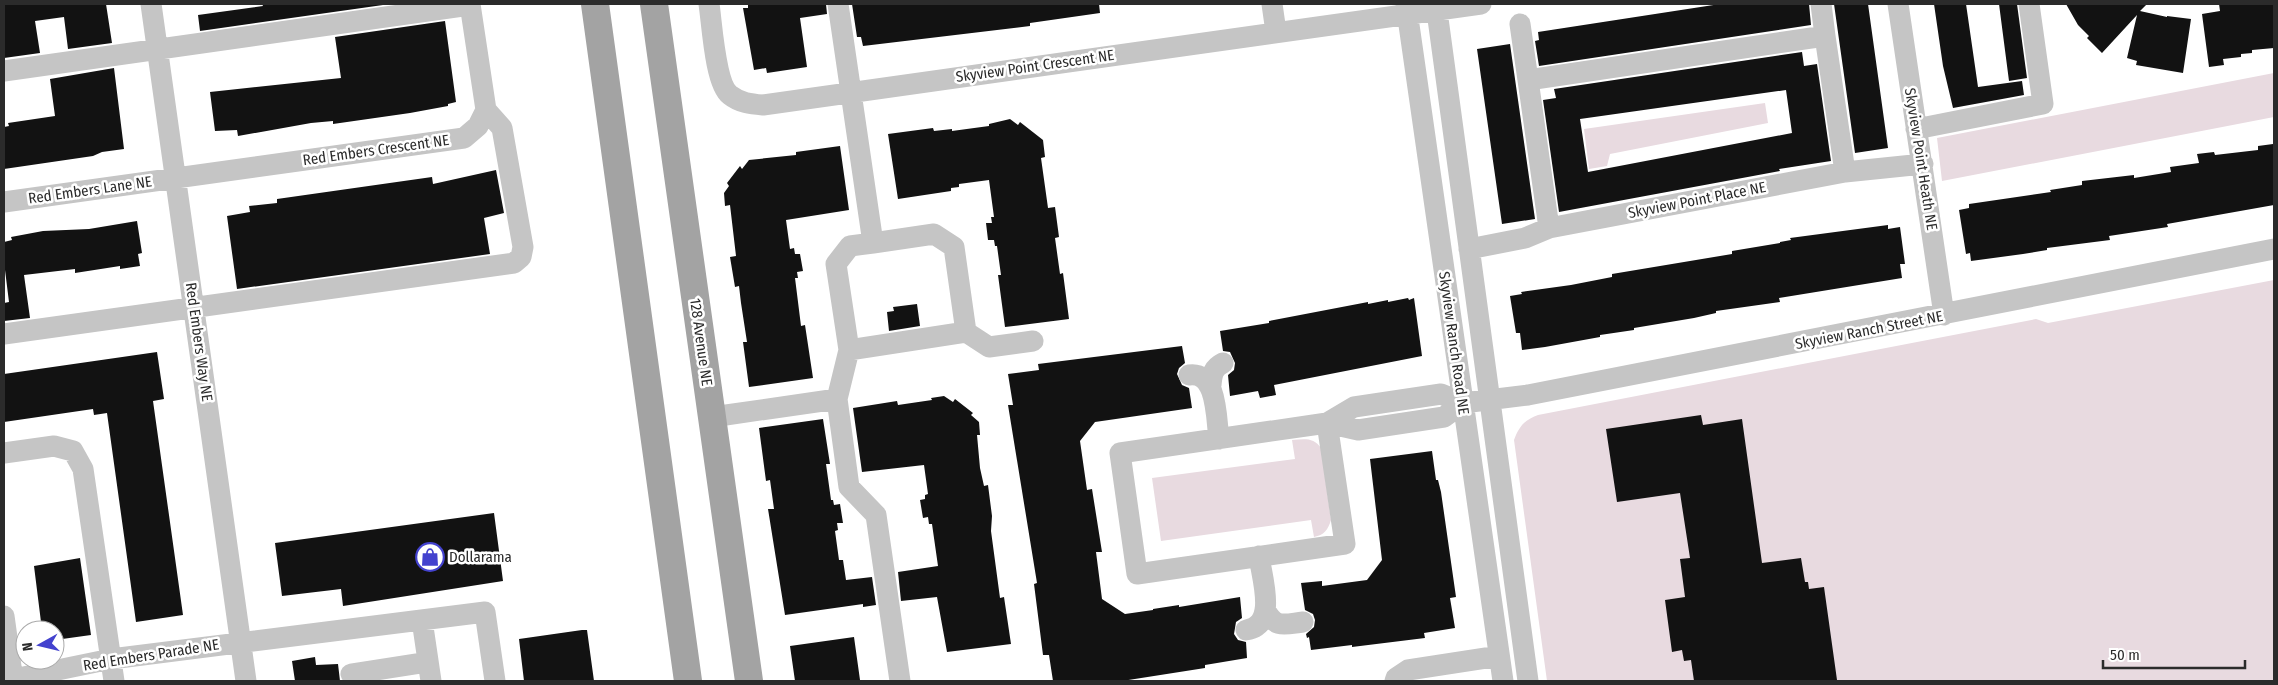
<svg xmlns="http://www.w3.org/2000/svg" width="2278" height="685" font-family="'Fira Sans Condensed',sans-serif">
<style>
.green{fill:#e8dae0}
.building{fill:#121212;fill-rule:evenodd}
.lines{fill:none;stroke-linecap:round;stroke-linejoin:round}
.minor{stroke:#c5c5c5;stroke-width:21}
.major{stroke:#a3a3a3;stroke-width:28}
.labels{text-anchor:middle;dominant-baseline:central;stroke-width:5;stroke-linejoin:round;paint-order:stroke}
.street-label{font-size:15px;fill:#2b2b2b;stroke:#fff}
.poi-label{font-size:15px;fill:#2b2b2b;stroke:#fff;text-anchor:start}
</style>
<rect width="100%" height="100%" fill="#fff"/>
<!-- green -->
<path class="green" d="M2274 73V117L1942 181 1937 138Z
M1765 103 1768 123 1610 154 1607 166 1589 169 1584 129Z
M2274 280V681H1547L1514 440C1519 427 1524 420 1538 415L2036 319 2048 323Z
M1292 440C1304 439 1314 437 1321 448L1331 520C1328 530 1324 535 1314 537L1311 520 1161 541 1152 478 1295 459Z"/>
<!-- building -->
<path class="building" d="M4 4H106L112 43 68 49 64 17 35 21 40 53 4 58Z
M262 4H390L200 31 198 15 263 6Z
M748 4H826L827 14 800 18 807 67 767 73 766 68 754 70 743 8H748Z
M852 4H1099L1100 13 1030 23V26L863 46 861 37H857Z
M1720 4H1809L1811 25 1539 66 1535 41 1539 40 1538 32Z
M1834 4H1868L1888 148 1855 153Z
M1934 4H1966L1978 87 2022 81 2024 95 1953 108 1943 66Z
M1999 4H2017L2027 78 2009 81Z
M2066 4H2147L2140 11 2167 17V16L2191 19 2183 73 2136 65 2137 61 2127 58 2137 15 2102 53 2087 38 2089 36 2078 25Z
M2219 4H2274V48L2252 50V53L2241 54V57L2223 59 2224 65 2209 67 2202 14 2220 11Z
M445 21 456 102 448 104V106L410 113 333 124V121L311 123 238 136 237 130 215 131 210 92 341 78 335 37Z
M1510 44 1535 219 1502 224 1477 49Z
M1802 52 1804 66 1817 64 1831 161 1779 169 1780 171 1559 212 1543 100 1556 98 1554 89ZM1786 90 1792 133 1588 172 1580 119Z
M114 68 124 149 102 152 93 156 4 169V127L9 126 8 123 55 116 50 79Z
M1010 119 1018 125 1020 122 1043 140 1045 157 1041 158 1048 208 1055 207 1059 237 1055 238 1060 274 1063 273 1069 319 1005 327 998 275H1001L997 246H995L994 240H988L986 223H992L991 217H994L989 180 959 184V187L951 188V191L898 199 888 134 933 128 934 131 952 129V131L989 126V124Z
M2273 144 2274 205 2167 224 2168 227 2109 236 2110 240 2047 248V250L2023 254 1971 261 1970 253 1966 254 1959 210 1969 208V204L2051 192 2050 190 2082 185V181L2134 175V178L2171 172 2170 167 2199 163 2197 154 2214 152 2215 155 2258 150V146Z
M840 146 849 210 786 220 790 249 794 248 795 254H800L803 271 797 272 798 278H795L801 326 805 325 813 378 749 387 743 342H747L741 303 739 286 735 287 730 257 736 256 730 205 725 206 724 193 729 186 727 183 740 166 742 169 749 160 796 155V152Z
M496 170 504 213 484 218 490 254 237 289 227 216 250 212 249 206 277 203V199L432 177 433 184Z
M137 221 142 253 138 254 140 266 120 269V266L75 273V269L24 275 30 318 4 321V303L9 302 4 262V242L12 240 11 237 43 231 89 229Z
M1888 225V229L1900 227 1905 264H1900L1902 278 1779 298 1780 302 1716 311V313L1694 318 1634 328V330L1600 335V337L1545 347 1522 350 1520 333H1516L1510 296 1522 294 1521 292 1571 285 1612 277V274L1732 254V251L1780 243V242L1791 240 1790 238Z
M1408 298 1409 300 1414 298 1422 356 1274 385 1276 395 1260 398 1258 391 1230 396 1228 375 1234 370 1235 363 1230 352 1223 351 1220 331 1269 323V321L1368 302V304L1388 300V302Z
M917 304 920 326 889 331 887 312 894 311 893 307Z
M1182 346 1185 363 1179 368 1177 374 1182 385 1189 388 1192 408 1095 422 1080 441 1087 490 1092 489 1102 552H1096L1102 599 1125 614 1153 610V609L1179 605V607L1240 597 1242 618 1236 622 1234 634 1238 640 1246 642 1247 658 1205 665V668L1122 681H1053L1049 655H1043L1034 584 1037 583 1008 405H1013L1008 374 1039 370 1038 364Z
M157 352 164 399 153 401 183 615 136 622 107 413 94 415 93 409 4 422V374Z
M944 396 953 402 955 399 973 413 971 415 979 422 980 435H977L980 468 984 486 988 485 992 516 991 531 1000 598 1004 597 1011 644 947 652 937 597 901 601 898 572 938 566 932 524H929L928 517 923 518 920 500 925 499V495L928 494 924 465 862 472 853 408 897 401 898 405 932 400 931 398Z
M1701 415 1703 425 1742 419 1762 563 1801 558 1805 582H1808L1809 589 1824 587 1837 680 1694 681 1691 660 1684 661 1682 650 1672 652 1665 600 1685 597 1680 559 1690 558 1680 493 1617 502 1606 429Z
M823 419 830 464H826L831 500H833L834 505 840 504 843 523H837L838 530 835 531 839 560H843L846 580 872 577 876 605 863 607V604L785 615 768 509H774L770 480 766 481 759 428Z
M1432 451 1436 480H1438L1441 492 1456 597 1450 598 1455 628 1424 633 1425 638 1352 647V645L1311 650 1309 637 1307 638 1306 634 1314 627 1315 620 1313 614 1305 610 1301 583 1322 581V586L1367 580 1382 560 1370 459Z
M494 513 503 581 343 606 341 589 282 596 275 543Z
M80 558 91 635 55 640V630H42L34 566Z
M582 630H587L594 681H524L519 639Z
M854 637 860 680 795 681 790 646Z
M315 657 316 665 338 664 340 681H295L292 661Z"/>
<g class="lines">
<!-- minor -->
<path class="minor" d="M151 4 246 681
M709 4C712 23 715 84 730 95 740 103 751 104 763 105L1481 4
M838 4 873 243 850 246 836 264 849 350 837 399 849 487 876 515 900 681
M1272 4 1276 32
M1406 4 1503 681
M1436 4 1528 681
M1821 4 1825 36
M1898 4 1944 315
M1520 24 1528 80
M4 71 470 5
M1916 129 2043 104 2029 4
M4 202 464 138 478 126 486 110 470 4
M1549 228 1528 80 1825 36 1845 172
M873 243 934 234 954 247 966 332
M1469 249 1525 238 1549 228 1845 172 1923 164
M4 334 514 263 521 257 523 247 502 128 486 110
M849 350 966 332 989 347 1033 341
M1189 375C1218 371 1216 419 1219 439
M1211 385C1212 374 1213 368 1223 363
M1463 403 1441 394 1354 407 1327 423 1358 430 1444 417 1463 403 1528 395 2274 249
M712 417 837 399
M1327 423 1345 544 1137 574 1120 453Z
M4 453 54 446 73 451 83 469 114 681
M1266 611C1276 629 1285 624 1303 622
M4 616 13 681
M422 620 431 681
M1246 630C1278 625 1262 579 1259 556
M351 674 428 662
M4 681 111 659 485 612 495 681
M1395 681 1396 678 1408 670 1499 656"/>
<!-- major -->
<path class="major" d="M595 4 688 681
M654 4 749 681"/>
</g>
<!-- icons -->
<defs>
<symbol id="shop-ring" viewBox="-11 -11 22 22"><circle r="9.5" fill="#fff" stroke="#4342ce" stroke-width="1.5"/><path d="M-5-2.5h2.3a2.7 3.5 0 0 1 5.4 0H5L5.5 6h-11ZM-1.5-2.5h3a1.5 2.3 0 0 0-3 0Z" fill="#4342ce"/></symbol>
</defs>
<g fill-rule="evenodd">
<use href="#shop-ring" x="414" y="541" width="32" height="32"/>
</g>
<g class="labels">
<!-- street labels -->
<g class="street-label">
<text transform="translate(1035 66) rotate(-8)">Skyview Point Crescent NE</text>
<text transform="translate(376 150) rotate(-8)">Red Embers Crescent NE</text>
<text transform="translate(1921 159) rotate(81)">Skyview Point Heath NE</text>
<text transform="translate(90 190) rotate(-8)">Red Embers Lane NE</text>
<text transform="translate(1697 200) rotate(-11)">Skyview Point Place NE</text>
<text transform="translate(1869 330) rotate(-11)">Skyview Ranch Street NE</text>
<text transform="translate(199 342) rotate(82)">Red Embers Way NE</text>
<text transform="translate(701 342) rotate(82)">128 Avenue NE</text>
<text transform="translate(1454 343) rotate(82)">Skyview Ranch Road NE</text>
<text transform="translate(151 655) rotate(-9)">Red Embers Parade NE</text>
</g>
<!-- poi labels -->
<g class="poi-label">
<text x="449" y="557">Dollarama</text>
</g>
</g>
<!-- border -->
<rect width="2278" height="685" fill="none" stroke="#2b2b2b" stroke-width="10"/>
<!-- north arrow -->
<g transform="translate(40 645) rotate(262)"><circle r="24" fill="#ffffff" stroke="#aaaaaa"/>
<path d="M0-4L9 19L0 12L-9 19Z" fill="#4342ce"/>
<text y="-8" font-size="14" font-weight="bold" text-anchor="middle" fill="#2b2b2b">N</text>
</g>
<!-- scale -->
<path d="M2103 660v8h142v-8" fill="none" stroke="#2b2b2b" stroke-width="2.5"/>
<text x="2110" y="660" font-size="15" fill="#2b2b2b" stroke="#ffffff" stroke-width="4" paint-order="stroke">50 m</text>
</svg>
